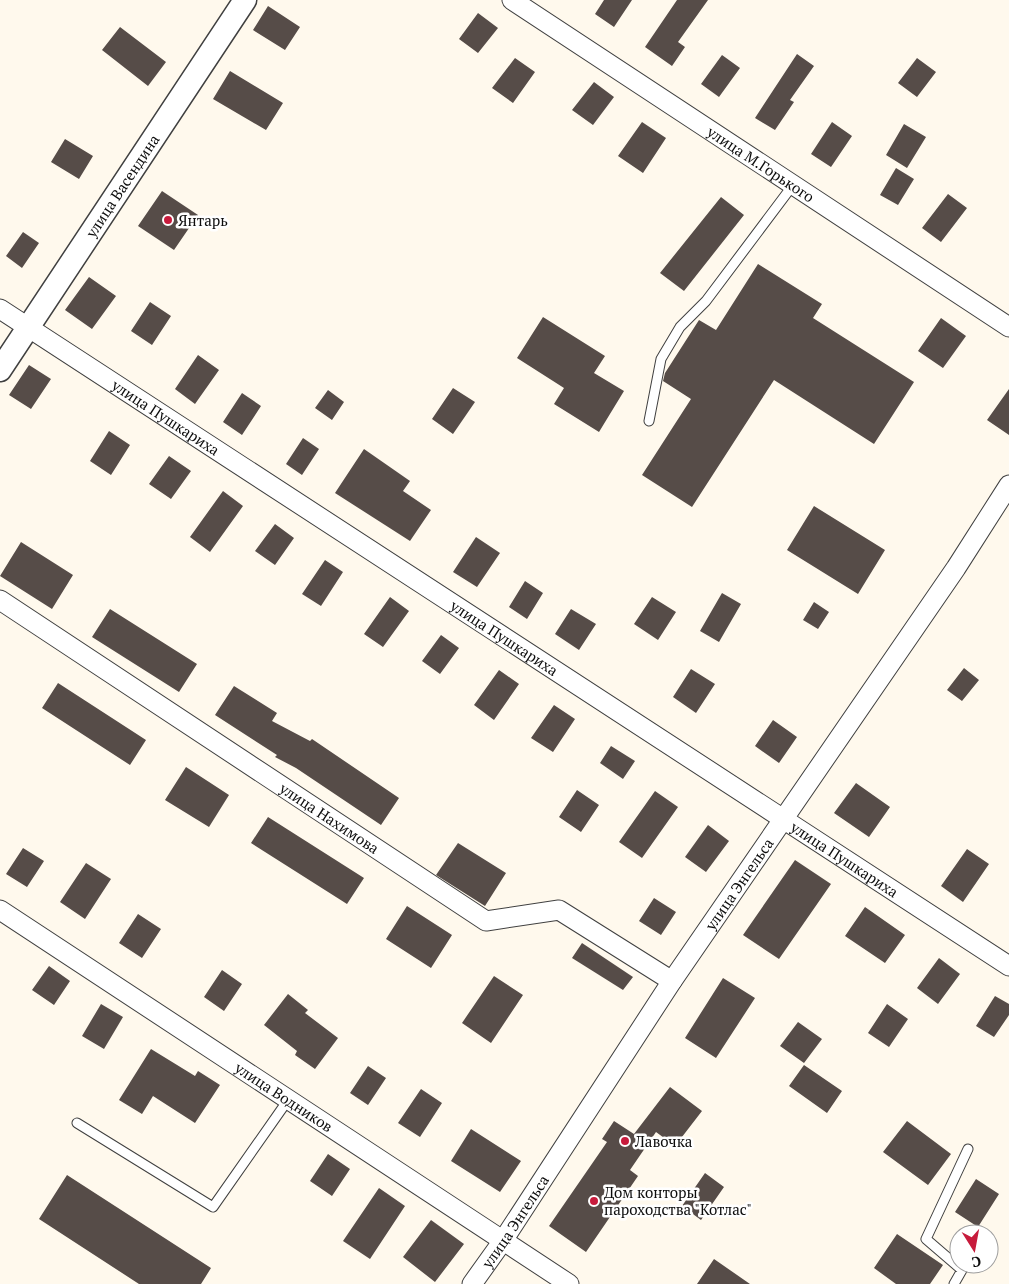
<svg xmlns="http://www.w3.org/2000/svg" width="1009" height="1284" font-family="'PT Serif',serif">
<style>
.building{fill:#564c48}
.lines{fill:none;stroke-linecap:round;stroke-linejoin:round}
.service-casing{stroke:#404040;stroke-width:11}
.minor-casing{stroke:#404040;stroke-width:21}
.tertiary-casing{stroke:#404040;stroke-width:25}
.service{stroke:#fff;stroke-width:9}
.minor{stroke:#fff;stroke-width:19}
.tertiary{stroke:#fff;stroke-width:22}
.poi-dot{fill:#c71b3c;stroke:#fff;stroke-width:2}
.labels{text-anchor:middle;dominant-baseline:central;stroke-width:5;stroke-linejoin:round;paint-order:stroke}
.street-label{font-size:15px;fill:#0d0d0d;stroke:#fff}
.poi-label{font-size:15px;fill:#0d0d0d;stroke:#fff;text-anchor:start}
</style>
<rect width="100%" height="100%" fill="#fff9ed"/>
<!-- building -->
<path class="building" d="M604 0H632L614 27 595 14Z
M677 0H708L678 42 685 47 672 66 645 47Z
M268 6 300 27 285 50 253 30Z
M478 13 498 28 478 53 459 39Z
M120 27 166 62 148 86 102 50Z
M797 54 814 66 790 100 794 102 775 130 755 118Z
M722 55 740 68 719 97 701 84Z
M515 58 535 72 513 103 492 88Z
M917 58 936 72 917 97 898 83Z
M230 71 283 103 266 130 213 99Z
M594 82 614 97 593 125 572 110Z
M642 122 666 138 643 173 618 156Z
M832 122 852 136 831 167 811 154Z
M904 124 926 137 907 168 886 155Z
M65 139 93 156 79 179 51 162Z
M896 168 914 179 898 205 880 195Z
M162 191 198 215 174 250 138 226Z
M948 194 967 208 941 242 922 228Z
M721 197 744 215 684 291 660 273Z
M23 232 39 243 22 268 6 256Z
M758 264 822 304 813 318 914 382 874 444 774 380 692 507 642 475 691 399 663 381 665 373 699 320 716 330Z
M89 277 116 296 92 329 65 310Z
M150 302 171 316 152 345 131 331Z
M543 317 605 356 594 373 624 391 599 432 554 404 564 388 517 358Z
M941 318 966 336 943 368 918 351Z
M198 355 219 370 195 404 175 389Z
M29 365 51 379 31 409 9 395Z
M453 388 475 402 453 434 432 419Z
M1009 389V435L987 420Z
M328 390 344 402 332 420 315 408Z
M242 393 261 406 242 435 223 422Z
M109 431 130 445 111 475 90 461Z
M303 438 319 449 302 475 286 464Z
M364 449 410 481 403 491 431 510 410 541 335 493Z
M169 456 191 471 171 499 149 484Z
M223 491 243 506 210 552 190 537Z
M814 506 885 550 858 594 787 550Z
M275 524 294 538 275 565 255 551Z
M476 537 500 553 477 587 453 572Z
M21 542 73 575 52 609 0 576Z
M325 560 343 572 321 606 302 594Z
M525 581 543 593 527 619 509 607Z
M722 593 741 604 719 642 700 631Z
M390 597 409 611 383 647 364 634Z
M652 597 676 612 658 640 634 624Z
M814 602 829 612 818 629 803 620Z
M110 609 197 664 179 692 92 637Z
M571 609 596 624 579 650 555 634Z
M441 635 459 648 440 674 422 661Z
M964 668 979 680 962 701 947 690Z
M691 669 715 684 696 713 673 697Z
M499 670 519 684 494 720 474 705Z
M58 683 146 740 130 765 42 708Z
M234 686 277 713 272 721 310 741 312 739 399 798 381 825 296 768 275 757 277 755 215 715Z
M554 705 575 719 553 752 531 738Z
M773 720 797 737 779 763 755 746Z
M611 746 635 761 623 779 600 763Z
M186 767 229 795 209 827 165 800Z
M856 783 890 807 869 837 834 813Z
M577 790 599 805 581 832 559 817Z
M655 791 678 807 642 858 619 842Z
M268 817 364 878 347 904 251 843Z
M708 825 729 841 706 872 685 857Z
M458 843 506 873 485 906 436 875Z
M23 848 44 861 27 887 6 874Z
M967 849 989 864 963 902 941 886Z
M795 860 831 884 779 959 743 935Z
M86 863 111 879 85 919 60 902Z
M654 898 676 912 661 935 639 921Z
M407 906 452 935 431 968 386 939Z
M865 907 905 935 885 963 845 936Z
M138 914 161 929 142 958 119 943Z
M582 943 633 977 623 990 572 958Z
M939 958 960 974 938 1004 917 988Z
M49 966 70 981 54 1005 32 990Z
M222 970 242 984 224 1011 204 997Z
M494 976 523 995 491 1043 462 1023Z
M723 978 755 998 716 1058 685 1038Z
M288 994 308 1010 305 1013 338 1038 315 1069 295 1055 297 1051 264 1025Z
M995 996 1009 1004V1015L994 1037 976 1026Z
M101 1004 123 1017 104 1049 82 1036Z
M887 1004 908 1019 889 1047 868 1033Z
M798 1022 822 1039 804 1063 780 1046Z
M151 1049 195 1076 198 1071 220 1085 195 1123 153 1096 142 1114 119 1100Z
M804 1065 842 1091 827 1113 789 1086Z
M368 1066 386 1078 368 1105 350 1093Z
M670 1087 702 1111 675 1146 656 1132 630 1170 638 1176 586 1252 549 1226 607 1142 602 1139 614 1121 634 1134Z
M421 1089 442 1103 420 1137 398 1123Z
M907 1121 951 1154 928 1185 883 1152Z
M471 1129 521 1161 500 1192 451 1161Z
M328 1154 350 1169 332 1196 310 1181Z
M705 1173 724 1187 701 1220 682 1206Z
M67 1175 211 1268 201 1284H139L39 1219Z
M976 1179 999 1194 978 1227 955 1212Z
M379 1188 405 1206 370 1259 343 1241Z
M431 1220 464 1244 435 1282 403 1257Z
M897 1234 943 1265 930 1284H896L874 1268Z
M714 1259 750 1284H697Z"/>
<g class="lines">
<defs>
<path id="service" d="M649 421 661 359 680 327 706 301 793 185
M77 1123 213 1207 288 1100
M954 1284 962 1270 926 1239 968 1149"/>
<g id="minor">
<path id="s1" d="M512 0 1009 327"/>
<path id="s2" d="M0 309 1009 966"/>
<path id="s3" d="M0 600 486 921 559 910 672 981"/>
<path id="s4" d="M0 910 569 1284"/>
<path id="s5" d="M472 1284 502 1242 672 981 956 568 1009 485"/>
</g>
<g id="tertiary">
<path id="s6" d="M0 370 245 0"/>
</g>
</defs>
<!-- service casing -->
<use href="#service" class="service-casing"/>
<!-- minor casing -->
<use href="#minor" class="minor-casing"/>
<!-- tertiary casing -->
<use href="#tertiary" class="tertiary-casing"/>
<!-- service -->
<use href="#service" class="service"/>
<!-- minor -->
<use href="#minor" class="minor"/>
<!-- tertiary -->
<use href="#tertiary" class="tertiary"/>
</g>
<!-- markers -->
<g class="poi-dot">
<circle cx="168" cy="220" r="5"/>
<circle cx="625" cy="1141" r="5"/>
<circle cx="594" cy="1201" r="5"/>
</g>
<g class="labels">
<!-- street labels -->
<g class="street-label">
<text stroke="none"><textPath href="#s1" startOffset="298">улица М.Горького</textPath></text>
<text stroke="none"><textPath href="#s6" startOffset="221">улица Васендина</textPath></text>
<text stroke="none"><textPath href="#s2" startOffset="198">улица Пушкариха</textPath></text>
<text stroke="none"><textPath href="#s2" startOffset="602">улица Пушкариха</textPath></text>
<text stroke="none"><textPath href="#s3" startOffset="395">улица Нахимова</textPath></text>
<text stroke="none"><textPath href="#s2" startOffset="1008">улица Пушкариха</textPath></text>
<text stroke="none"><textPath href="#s5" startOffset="481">улица Энгельса</textPath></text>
<text stroke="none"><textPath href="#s4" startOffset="340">улица Водников</textPath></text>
<text stroke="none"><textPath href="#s5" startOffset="76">улица Энгельса</textPath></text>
</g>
<!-- poi labels -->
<g class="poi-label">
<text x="178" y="220">Янтарь</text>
<text x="635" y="1141">Лавочка</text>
<text x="604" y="1192">Дом конторы<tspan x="604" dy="17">пароходства "Котлас"</tspan></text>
</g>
</g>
<!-- north arrow -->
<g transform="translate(974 1249) rotate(169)"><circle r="24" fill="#ffffff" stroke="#9e9e9e"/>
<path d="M0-4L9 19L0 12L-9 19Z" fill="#c71b3c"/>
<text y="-8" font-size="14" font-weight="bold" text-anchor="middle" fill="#0d0d0d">С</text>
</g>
</svg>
